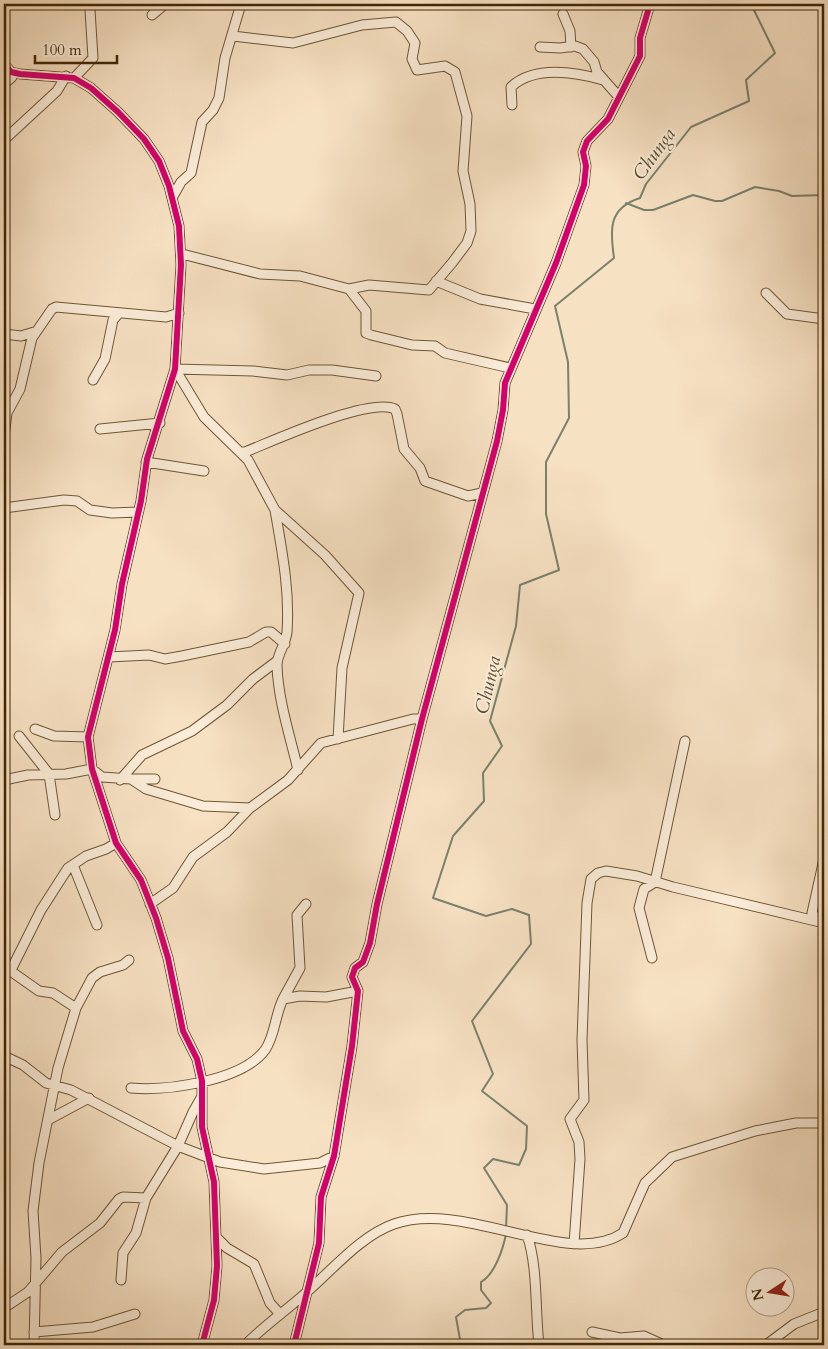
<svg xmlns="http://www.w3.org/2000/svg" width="828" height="1349" font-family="Cardo,serif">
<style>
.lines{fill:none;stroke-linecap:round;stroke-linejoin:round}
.stream{stroke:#78826d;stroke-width:2}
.minor-casing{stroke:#6e5634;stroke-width:11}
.minor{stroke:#faecd8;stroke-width:9}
.cycleway-casing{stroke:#faecd8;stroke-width:9}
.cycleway{stroke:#d6006c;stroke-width:6}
.labels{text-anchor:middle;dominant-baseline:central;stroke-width:4;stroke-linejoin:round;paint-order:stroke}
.water-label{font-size:19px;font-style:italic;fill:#574d30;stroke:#faecd8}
</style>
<rect width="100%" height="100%" fill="#f7e1c3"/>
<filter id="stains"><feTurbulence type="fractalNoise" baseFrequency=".004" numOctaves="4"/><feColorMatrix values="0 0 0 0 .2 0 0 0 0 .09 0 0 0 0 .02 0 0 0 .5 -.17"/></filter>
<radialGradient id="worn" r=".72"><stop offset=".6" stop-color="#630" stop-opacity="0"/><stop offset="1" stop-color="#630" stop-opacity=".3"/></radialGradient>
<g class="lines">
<!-- stream -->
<path class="stream" d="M626 203 644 210H653L693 195 715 201H722L755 187 779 191 792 196 824 195
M506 1229 507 1205 484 1168 493 1159 519 1165 526 1149 527 1126 482 1091 493 1074 472 1021 531 944 529 915 512 909 486 916 433 898 453 836 484 801 483 773 502 746 490 721 516 626 520 585 559 570 546 514V462L569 418 568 362 555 306 614 258C610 230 608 208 640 198L646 184 691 127 749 101 746 80 775 53 751 4
M461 1345 456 1317 465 1310 486 1308 491 1303 481 1290V1282C495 1274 503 1249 506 1234"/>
<defs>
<path id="minor" d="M710 4H713
M563 14 570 31 571 47
M152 15 165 4
M233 36 293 43 362 25 396 22 407 31 415 43 412 59 417 70 445 66 455 72 467 116 463 171 470 204 471 231 467 243 452 263 429 290 369 285 349 289
M540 47 560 48 575 46 583 49 594 62 597 72 619 97
M4 64 11 72 20 74 74 78 91 88 118 112 144 139 159 161 169 186 179 226 181 265 175 369 147 459 141 501 122 584 115 630 88 737 92 769 116 843 141 880 156 918 168 958 183 1031 197 1059 202 1081V1127L214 1182 217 1266 214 1300 202 1345
M74 78 93 58 90 10
M4 84 12 77 11 72
M512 105 511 87C534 65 576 72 603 80
M4 140 57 91 66 76
M172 198 181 182 191 173 202 122 213 110 219 98 225 58 241 4
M182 254 260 274 300 276 349 289 366 311V333L371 335 412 345 435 346 445 353 510 368
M436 281 480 299 535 309
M766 293 787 314 824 319
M4 334 21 336 34 332
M175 369 204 417 248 460 275 510 325 555 359 593 342 668 338 739
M175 369 253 371 287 375 309 370H332L376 376
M93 380 105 359 113 320 119 313
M100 429 160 423
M4 437 7 413 20 389 32 338 52 309 56 307 166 317 179 313
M240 452H245C273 441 369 397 395 409L397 414 404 449 420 468 425 481 468 496 482 493
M146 462 204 471
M4 508 64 500 77 501 90 510 112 513 138 512
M275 510C282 551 290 591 287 632 286 644 277 654 277 665 278 700 290 736 298 770
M109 657 149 655 165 659 182 656 249 642 266 632H271L285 644
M35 729 54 736 88 737
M19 736 49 774 55 815
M131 779H155
M4 780 28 775 66 774 92 769 102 777 131 779 146 789 203 806 250 808
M120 780 142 755 192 731 227 705 253 679 277 661
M73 865 97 925
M150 904 173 888 193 857 227 832 250 808 288 780 321 743 413 719H422
M820 922 812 913 824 859
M652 958 639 908 644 889 655 882 685 741
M283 999 300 968 297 915 306 904
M76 1008 53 993 39 991 12 972V968L41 910 68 868 86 856 106 849 116 843
M4 1056 23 1065 46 1083 71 1090 178 1146 220 1162 264 1169 320 1163 334 1156
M131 1088C167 1091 242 1081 265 1050 275 1036 275 1015 283 999L300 996 326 997 358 991
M48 1120 89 1098
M527 1235C538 1266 535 1311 539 1345
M217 1238 227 1248 254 1264 270 1303 279 1313
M574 1244 580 1159 579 1142 570 1119 584 1100 582 1040 587 903 591 879 598 873 606 871 637 876 673 887 824 923
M121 1280 123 1253 136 1233 146 1198
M4 1308 28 1292 62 1252 100 1223 119 1199 123 1197 146 1198 178 1146 193 1112 201 1098
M34 1332 93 1327 135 1314
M592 1332 620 1338 644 1336 664 1345
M34 1345 36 1258 33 1211 39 1163 58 1068 76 1008 92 978 100 972 123 965 129 960
M245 1345C265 1325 287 1310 308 1291 333 1269 362 1235 394 1224 466 1199 567 1270 623 1233L645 1183 672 1157 755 1131 796 1123H824
M294 1345 319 1243 321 1197 334 1156 352 1046 358 991 352 977 355 968 363 962 370 943 377 904 422 719 497 441 503 410 505 383 556 263 584 185 586 166 583 152 587 141 608 119 640 56V38L650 4
M766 1345 794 1324 824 1312"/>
</defs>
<!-- minor casing -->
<use href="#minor" class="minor-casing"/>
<!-- minor -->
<use href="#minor" class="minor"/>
<defs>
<path id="cycleway" d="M4 64 11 72 20 74 74 78 91 88 118 112 144 139 159 161 169 186 179 226 181 265 175 369 147 459 141 501 122 584 115 630 88 737 92 769 116 843 141 880 156 918 168 958 183 1031 197 1059 202 1081V1127L214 1182 217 1266 214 1300 202 1345
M294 1345 319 1243 321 1197 334 1156 352 1046 358 991 352 977 355 968 363 962 370 943 377 904 422 719 497 441 503 410 505 383 556 263 584 185 586 166 583 152 587 141 608 119 640 56V38L650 4"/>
</defs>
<!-- cycleway casing -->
<use href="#cycleway" class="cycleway-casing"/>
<!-- cycleway -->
<use href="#cycleway" class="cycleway"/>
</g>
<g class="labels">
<!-- water labels -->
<g class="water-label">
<text transform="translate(654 154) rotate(-54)">Chunga</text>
<text transform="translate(488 685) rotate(-77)">Chunga</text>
</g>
</g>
<!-- margin -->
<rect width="828" height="1349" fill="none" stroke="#f7e1c3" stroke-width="20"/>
<rect x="5" y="5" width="818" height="1339" fill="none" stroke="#402705" stroke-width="2.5"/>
<rect x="10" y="10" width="808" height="1329" fill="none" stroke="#402705"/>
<!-- north arrow -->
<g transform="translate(770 1292) rotate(258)"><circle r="24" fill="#faecd8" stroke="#b09d84"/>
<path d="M0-4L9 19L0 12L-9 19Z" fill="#8f2418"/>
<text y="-8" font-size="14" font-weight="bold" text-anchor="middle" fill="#402705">N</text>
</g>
<!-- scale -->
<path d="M35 55v8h82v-8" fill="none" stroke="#402705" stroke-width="2.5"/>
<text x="42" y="55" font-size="15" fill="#402705" stroke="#faecd8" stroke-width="4" paint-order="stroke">100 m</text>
<rect width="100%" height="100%" filter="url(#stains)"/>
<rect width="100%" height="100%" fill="url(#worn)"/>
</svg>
